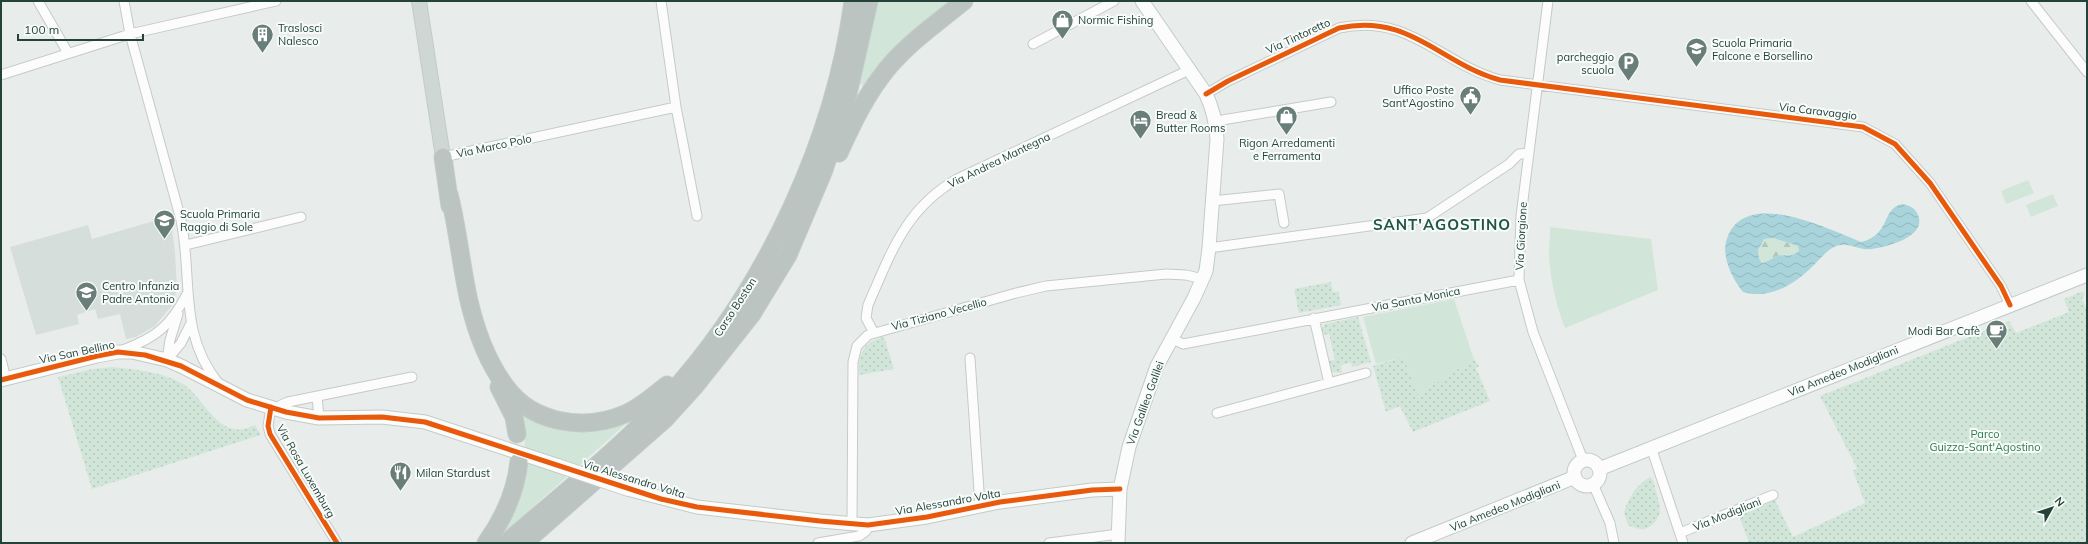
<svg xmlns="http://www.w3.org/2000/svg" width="2088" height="544" font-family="Mulish,sans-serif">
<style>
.built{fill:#d6dedb}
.green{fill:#d1e6d8}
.forest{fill:url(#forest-firs)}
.park{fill:url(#park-dots)}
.water{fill:url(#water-waves);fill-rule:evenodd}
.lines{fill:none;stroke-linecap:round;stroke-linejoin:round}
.street-casing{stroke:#c5cac8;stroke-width:11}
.secondary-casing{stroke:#c3cbc8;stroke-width:15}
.primary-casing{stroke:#c3ccc9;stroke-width:16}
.highway-casing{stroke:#c3ccc9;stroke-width:19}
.street{stroke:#fcfcfc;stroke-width:9}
.secondary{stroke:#fcfcfc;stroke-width:13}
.primary{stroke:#cfd7d5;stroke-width:14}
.highway{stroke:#bcc4c2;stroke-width:17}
.secondary-bridge-casing{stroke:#c3cbc8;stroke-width:15;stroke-linecap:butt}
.secondary-bridge{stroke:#fcfcfc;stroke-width:13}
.cycleway-casing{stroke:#f7fbf9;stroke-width:8}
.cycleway{stroke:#e8590c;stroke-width:5}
.labels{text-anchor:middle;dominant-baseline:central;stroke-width:4;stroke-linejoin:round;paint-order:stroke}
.poi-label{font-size:11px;fill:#24423a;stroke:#f7fbf9;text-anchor:start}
.street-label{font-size:11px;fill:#24423a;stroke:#f7fbf9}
.park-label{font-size:11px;fill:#2d7a4b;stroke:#f7fbf9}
.district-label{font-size:15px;font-weight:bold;letter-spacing:1px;fill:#1f5548;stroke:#f7fbf9}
</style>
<defs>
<pattern id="forest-firs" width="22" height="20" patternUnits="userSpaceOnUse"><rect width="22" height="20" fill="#d1e6d8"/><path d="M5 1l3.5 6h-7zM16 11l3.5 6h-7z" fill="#b3c6ba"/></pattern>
<pattern id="park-dots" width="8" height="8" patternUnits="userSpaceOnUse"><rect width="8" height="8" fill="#d1e6d8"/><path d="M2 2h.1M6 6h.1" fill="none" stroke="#b3c6ba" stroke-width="1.8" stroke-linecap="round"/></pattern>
<pattern id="water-waves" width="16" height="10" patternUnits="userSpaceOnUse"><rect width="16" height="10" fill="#a9d4db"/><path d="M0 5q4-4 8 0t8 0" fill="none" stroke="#91b7bd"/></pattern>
</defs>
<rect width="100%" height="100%" fill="#e8edeb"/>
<!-- built -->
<path class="built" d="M164 218 168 231 172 230 175 252 177 289 172 305 155 326 136 337 126 339 120 314 98 319 95 309 77 315 79 324 36 335 10 247 88 225 92 239Z"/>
<!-- green -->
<path class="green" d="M877 1H964L867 90 860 84Z
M2028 180 2034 193 2006 204 2001 191Z
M2053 194 2058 206 2031 217 2026 205Z
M1550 227 1651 239 1658 290 1565 328C1556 305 1551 283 1549 258 1549 248 1550 238 1550 227Z
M1454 299 1474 359 1418 395 1403 357 1376 364 1363 317Z
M515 410 535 415 626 417 628 422 505 532 501 528 523 472 525 440Z"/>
<!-- forest -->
<path class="forest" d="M1773 238 1798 246 1799 251C1792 258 1785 254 1777 256 1772 258 1768 262 1762 263L1758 260V250L1764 239Z"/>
<!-- park -->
<path class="park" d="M1331 282 1333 292 1339 291 1341 305 1299 313 1294 289Z
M2083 291 2085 296 2082 298 2087 310V543H1749L1739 516 1775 500 1793 537 1865 503 1853 471 1857 468 1820 396 2009 321 2016 333 2069 312 2064 299Z
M1358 317 1371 362 1352 367 1351 363 1341 365 1342 373 1332 372 1328 361 1335 360 1329 334 1322 335V328L1325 324Z
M884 337 894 369 859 375C858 354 863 342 884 337Z
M1403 357 1418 395 1474 359 1479 366 1476 368 1490 401 1413 432 1400 406 1386 412 1373 366Z
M112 367C136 370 161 371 183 384 201 395 218 435 243 429 247 429 251 426 255 425L261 435 92 489 58 377 93 369Z
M1650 477 1653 480C1655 489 1659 499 1660 508 1661 517 1652 528 1644 529 1639 530 1633 527 1628 525L1624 512C1629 497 1636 485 1650 477Z"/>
<!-- water -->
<path class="water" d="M1902 204C1908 205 1914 207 1917 213 1930 236 1887 247 1872 249 1859 251 1847 240 1834 247 1826 251 1820 259 1814 265 1795 284 1770 300 1743 292 1733 280 1722 258 1726 242 1741 185 1828 229 1861 242 1891 235 1881 209 1902 204ZM1773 238 1798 246 1799 251C1792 258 1785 254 1777 256 1772 258 1768 262 1762 263L1759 259 1758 250 1764 239Z"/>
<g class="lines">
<defs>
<path id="street" d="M38 1 68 53
M124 1 130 34 181 220C193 280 178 334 219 384
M661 1 676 107 697 216
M1548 1 1521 216 1519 280 1533 332 1583 460
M2031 1 2087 72
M1033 44 1114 1
M1 75 130 34 276 1
M1206 94 1228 81 1339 28C1410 13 1439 63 1500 80L1863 127 1895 144 1930 183 2001 286 2010 305
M1216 121 1331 102
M443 157 676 107
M1212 201 1279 194 1284 223
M186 245 301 217
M1209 248 1427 218 1509 164 1519 154 1529 153
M1314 318 1329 383
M874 333 866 318 868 305C891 253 905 209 957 179L1189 70
M1171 338 1183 344 1519 280
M123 350C157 337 170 326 187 294
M970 358 980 506
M1 359 6 379
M167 360 170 340 178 314
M167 360 181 343 191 323
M317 396 319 418
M271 407 268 426 270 434 337 543
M279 410 281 405 288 402 412 377
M1217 413 1366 373
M1651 447 1683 543
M1593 484 1610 523 1614 543
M852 523 853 362 857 346 868 335 1016 293 1046 286 1166 274 1186 275 1203 279
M1680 533 1773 495
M818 543 859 536 866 531 868 525
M1049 543 1119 534"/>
<path id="secondary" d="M1 380 97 356 118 352H132L167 360 181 366 247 400 286 412 319 418 382 417 425 422 559 466
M1574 473a13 13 0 1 1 26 0a13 13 0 1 1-26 0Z
M1599 469 2087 275
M627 489 697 507 820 521 868 525 927 517 1000 502 1092 490 1120 489
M1118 543 1120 489 1129 447 1157 366 1194 298 1206 271 1209 248 1217 139C1216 122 1213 109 1206 94L1142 1
M1412 543 1575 477"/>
<path id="primary" d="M419 1 443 157"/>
<path id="highway" d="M839 153C851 127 863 101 880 78 902 47 935 25 964 1
M443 157 450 206
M449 194C458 229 461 266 469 301 476 331 488 363 506 387 533 424 585 431 625 414 640 408 654 395 667 385
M499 387 514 417 517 434
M486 543C504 518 516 491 519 461
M506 543C562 494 623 447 673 391 766 287 835 139 853 1
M524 543 665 419 695 386 752 314 788 255 824 170 848 94 869 1"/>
</defs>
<!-- street casing -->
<use href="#street" class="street-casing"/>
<!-- secondary casing -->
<use href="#secondary" class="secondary-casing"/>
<!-- primary casing -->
<use href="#primary" class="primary-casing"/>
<!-- highway casing -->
<use href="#highway" class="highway-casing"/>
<!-- street -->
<use href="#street" class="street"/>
<!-- secondary -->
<use href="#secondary" class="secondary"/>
<!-- primary -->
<use href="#primary" class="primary"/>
<!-- highway -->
<use href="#highway" class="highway"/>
<defs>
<path id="secondary-bridge" d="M559 466 627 489"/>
</defs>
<!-- secondary-bridge casing -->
<use href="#secondary-bridge" class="secondary-bridge-casing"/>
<!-- secondary-bridge -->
<use href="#secondary-bridge" class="secondary-bridge"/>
<defs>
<path id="cycleway" d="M1206 94 1228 81 1339 28C1410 13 1439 63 1500 80L1863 127 1895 144 1930 183 2001 286 2010 305
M1 380 97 356 118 352 145 355 181 366 247 400 286 412 319 418 382 417 425 422 661 499 697 507 820 521 868 525 927 517 1000 502 1092 490 1120 489
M271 407 268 426 270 434 337 543"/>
</defs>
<!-- cycleway casing -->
<use href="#cycleway" class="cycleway-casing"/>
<!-- cycleway -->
<use href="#cycleway" class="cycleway"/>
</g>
<!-- icons -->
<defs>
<symbol id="shop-pin" viewBox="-11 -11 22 30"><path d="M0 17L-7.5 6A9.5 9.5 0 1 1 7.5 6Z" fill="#697e78" stroke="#f7fbf9"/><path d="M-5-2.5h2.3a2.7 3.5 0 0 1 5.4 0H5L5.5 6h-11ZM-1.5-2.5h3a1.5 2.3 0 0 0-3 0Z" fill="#fff"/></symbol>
<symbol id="building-pin" viewBox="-11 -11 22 30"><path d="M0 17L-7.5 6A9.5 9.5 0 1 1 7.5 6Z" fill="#697e78" stroke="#f7fbf9"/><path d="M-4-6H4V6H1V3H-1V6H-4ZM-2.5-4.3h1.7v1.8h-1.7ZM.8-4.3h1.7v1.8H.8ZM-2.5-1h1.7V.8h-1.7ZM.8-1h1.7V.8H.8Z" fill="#fff"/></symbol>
<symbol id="school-pin" viewBox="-11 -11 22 30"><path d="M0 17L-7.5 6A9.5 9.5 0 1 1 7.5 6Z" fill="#697e78" stroke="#f7fbf9"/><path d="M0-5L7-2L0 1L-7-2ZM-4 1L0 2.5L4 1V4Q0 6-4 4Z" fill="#fff"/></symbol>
<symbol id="parking-pin" viewBox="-11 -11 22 30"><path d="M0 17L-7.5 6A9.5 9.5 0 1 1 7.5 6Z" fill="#697e78" stroke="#f7fbf9"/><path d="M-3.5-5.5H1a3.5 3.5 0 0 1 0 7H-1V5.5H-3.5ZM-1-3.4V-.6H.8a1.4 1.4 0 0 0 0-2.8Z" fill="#fff"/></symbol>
<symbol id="civic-pin" viewBox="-11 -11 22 30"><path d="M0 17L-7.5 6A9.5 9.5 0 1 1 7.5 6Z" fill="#697e78" stroke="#f7fbf9"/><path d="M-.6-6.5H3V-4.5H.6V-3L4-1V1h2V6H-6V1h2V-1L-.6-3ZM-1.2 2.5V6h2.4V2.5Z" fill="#fff"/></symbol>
<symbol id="hotel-pin" viewBox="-11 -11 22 30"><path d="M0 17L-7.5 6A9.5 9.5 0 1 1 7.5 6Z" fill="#697e78" stroke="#f7fbf9"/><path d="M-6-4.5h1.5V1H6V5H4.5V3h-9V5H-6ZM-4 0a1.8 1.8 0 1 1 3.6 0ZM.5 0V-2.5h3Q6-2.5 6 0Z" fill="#fff"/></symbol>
<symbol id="cafe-pin" viewBox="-11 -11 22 30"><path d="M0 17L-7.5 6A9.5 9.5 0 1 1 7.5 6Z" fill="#697e78" stroke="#f7fbf9"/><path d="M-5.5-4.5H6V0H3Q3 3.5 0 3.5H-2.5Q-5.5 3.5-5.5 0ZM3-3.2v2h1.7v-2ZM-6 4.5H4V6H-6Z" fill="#fff"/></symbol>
<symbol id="restaurant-pin" viewBox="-11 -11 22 30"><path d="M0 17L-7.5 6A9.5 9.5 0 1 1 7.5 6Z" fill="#697e78" stroke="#f7fbf9"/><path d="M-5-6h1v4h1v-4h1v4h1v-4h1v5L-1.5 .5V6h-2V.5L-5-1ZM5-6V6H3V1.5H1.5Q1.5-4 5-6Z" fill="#fff"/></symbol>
</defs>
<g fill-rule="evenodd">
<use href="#shop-pin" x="1050" y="8" width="25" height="34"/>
<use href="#building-pin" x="250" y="22" width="25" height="34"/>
<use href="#school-pin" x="1684" y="36" width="25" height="34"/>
<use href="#parking-pin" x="1616" y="50" width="25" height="34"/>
<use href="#civic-pin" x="1458" y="84" width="25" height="34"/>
<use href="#shop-pin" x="1274" y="104" width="25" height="34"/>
<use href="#hotel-pin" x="1128" y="108" width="25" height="34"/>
<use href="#school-pin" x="152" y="208" width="25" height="34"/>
<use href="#school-pin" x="74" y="280" width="25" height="34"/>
<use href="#cafe-pin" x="1984" y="318" width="25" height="34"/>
<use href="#restaurant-pin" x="388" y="460" width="25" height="34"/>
</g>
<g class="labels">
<!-- poi labels -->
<g class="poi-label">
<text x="1078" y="20">Normic Fishing</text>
<text x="278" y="28">Traslosci<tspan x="278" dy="13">Nalesco</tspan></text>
<text x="1712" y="43">Scuola Primaria<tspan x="1712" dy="13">Falcone e Borsellino</tspan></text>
<text x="1614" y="57" text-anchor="end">parcheggio<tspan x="1614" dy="13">scuola</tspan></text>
<text x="1454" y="90" text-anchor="end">Uffico Poste<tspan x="1454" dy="13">Sant'Agostino</tspan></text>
<text x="1156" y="115">Bread &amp;<tspan x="1156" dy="13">Butter Rooms</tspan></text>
<text x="1287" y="143" text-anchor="middle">Rigon Arredamenti<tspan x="1287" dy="13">e Ferramenta</tspan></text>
<text x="180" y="214">Scuola Primaria<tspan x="180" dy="13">Raggio di Sole</tspan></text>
<text x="102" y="286">Centro Infanzia<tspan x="102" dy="13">Padre Antonio</tspan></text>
<text x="1980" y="331" text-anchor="end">Modi Bar Cafè</text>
<text x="416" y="473">Milan Stardust</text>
</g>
<!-- street labels -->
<g class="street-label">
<text transform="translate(1298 36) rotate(-25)">Via Tintoretto</text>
<text transform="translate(1818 111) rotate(7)">Via Caravaggio</text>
<text transform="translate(494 146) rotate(-12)">Via Marco Polo</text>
<text transform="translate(999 160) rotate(-26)">Via Andrea Mantegna</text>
<text transform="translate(1521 236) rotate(-87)">Via Giorgione</text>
<text transform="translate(1416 299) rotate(-11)">Via Santa Monica</text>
<text transform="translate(735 307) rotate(-57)">Corso Boston</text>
<text transform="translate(939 314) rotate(-15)">Via Tiziano Vecellio</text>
<text transform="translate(77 352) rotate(-12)">Via San Bellino</text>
<text transform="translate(1843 371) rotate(-22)">Via Amedeo Modigliani</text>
<text transform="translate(1145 403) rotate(-70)">Via Galileo Galilei</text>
<text transform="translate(306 471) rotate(60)">Via Rosa Luxemburg</text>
<text transform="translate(634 479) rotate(17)">Via Alessandro Volta</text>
<text transform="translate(948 502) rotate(-10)">Via Alessandro Volta</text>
<text transform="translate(1505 506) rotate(-22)">Via Amedeo Modigliani</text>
<text transform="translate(1727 514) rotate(-22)">Via Modigliani</text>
</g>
<!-- park labels -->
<g class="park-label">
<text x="1985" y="434">Parco<tspan x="1985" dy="13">Guizza-Sant'Agostino</tspan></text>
</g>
<!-- district labels -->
<g class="district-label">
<text x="1442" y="224">SANT'AGOSTINO</text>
</g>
</g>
<!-- border -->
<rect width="2088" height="544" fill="none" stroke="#24423a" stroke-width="4"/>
<!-- north arrow -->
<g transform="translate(2052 508) rotate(51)" stroke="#f7fbf9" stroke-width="3" paint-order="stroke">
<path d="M0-3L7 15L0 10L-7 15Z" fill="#24423a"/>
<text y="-6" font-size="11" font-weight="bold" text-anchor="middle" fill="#24423a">N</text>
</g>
<!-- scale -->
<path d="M18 34v6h125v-6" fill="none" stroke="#24423a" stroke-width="2"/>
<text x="24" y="34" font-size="12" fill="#24423a" stroke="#f7fbf9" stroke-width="3" paint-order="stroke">100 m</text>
</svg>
